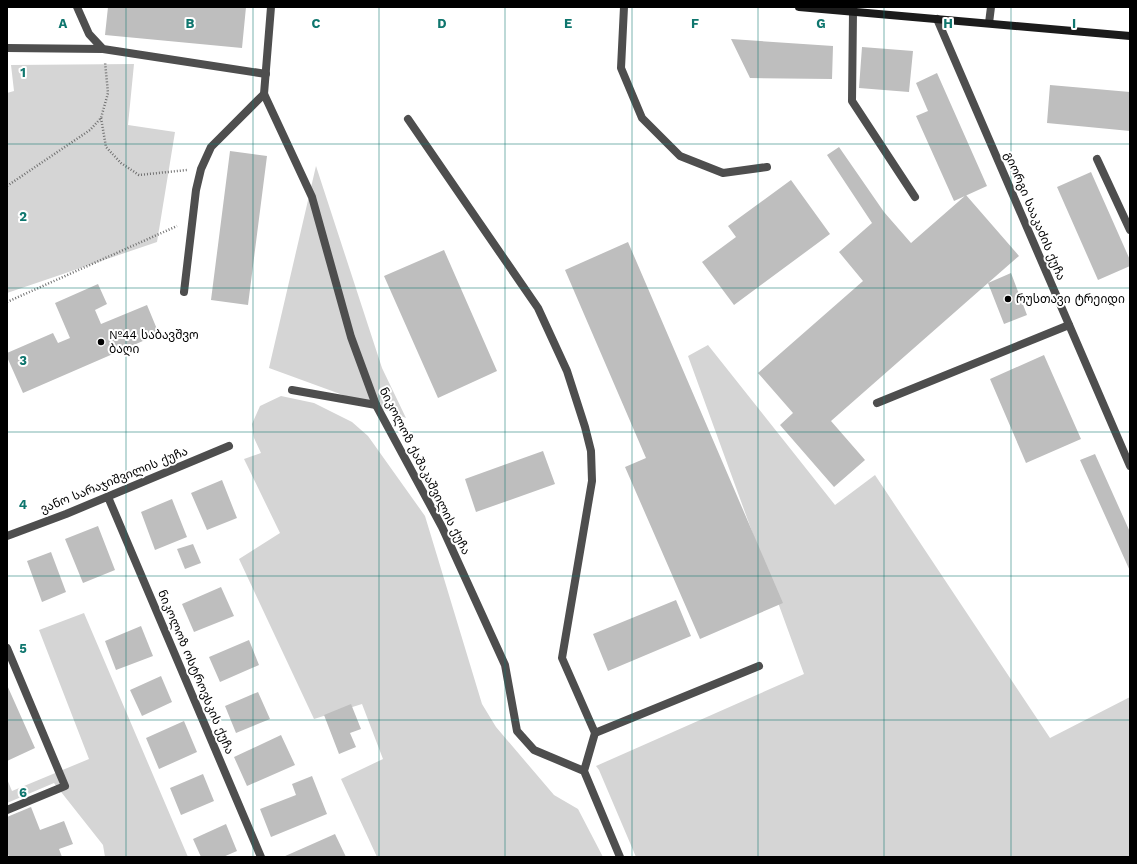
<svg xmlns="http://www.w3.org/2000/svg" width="1137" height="864" font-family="'Work Sans','Noto Sans Georgian',sans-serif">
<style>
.green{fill:#d5d5d5}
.building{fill:#bebebe}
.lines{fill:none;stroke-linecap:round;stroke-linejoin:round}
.path{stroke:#707070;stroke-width:2.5;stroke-dasharray:1 2;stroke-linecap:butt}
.lane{stroke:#4e4e4e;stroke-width:8}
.street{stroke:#4e4e4e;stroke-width:8}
.secondary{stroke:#1b1b1b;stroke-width:8}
.grid{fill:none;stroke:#0f766e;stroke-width:1;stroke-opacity:0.55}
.poi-dot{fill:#000;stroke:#fff;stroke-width:1.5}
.labels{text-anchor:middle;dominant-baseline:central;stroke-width:4;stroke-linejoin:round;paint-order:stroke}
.street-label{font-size:12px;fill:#000;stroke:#fff}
.poi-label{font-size:12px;fill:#000;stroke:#fff;text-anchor:start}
.grid-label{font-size:13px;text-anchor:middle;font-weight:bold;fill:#0f766e;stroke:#fff;stroke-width:4;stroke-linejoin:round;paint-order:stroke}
</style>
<rect width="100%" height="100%" fill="#fff"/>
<!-- green -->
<path class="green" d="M134 64 128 125 175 132 157 242 7 293V93L14 91 11 65Z
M316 166 382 368 406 418 269 368Z
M708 345 835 505 875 475 1050 738 1130 697V857H636L599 770 596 766 804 674 688 356Z
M281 396 314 403 352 422 368 436 425 516 482 704 496 727 554 795 578 809 603 857H377L341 779 383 759 362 704 314 719 239 559 280 533 244 459 261 453 254 438 252 424 260 406Z
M84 613 188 857H105L103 845 54 783 7 803V779L12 791 89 759 39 630Z"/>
<!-- building -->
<path class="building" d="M108 7H246L242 48 105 35Z
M731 39 833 46 832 79 750 78Z
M862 47 913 51 909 92 859 88Z
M937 73 987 186 954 201 916 116 928 111 916 83Z
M1050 85 1130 92V131L1047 123Z
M839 147 884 212 911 243 966 195 1019 256 988 283 1011 273 1027 315 1004 324 988 283 831 421 865 460 834 487 780 425 793 413 758 373 863 281 839 252 872 223 827 155Z
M230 151 267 156 248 305 211 300Z
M1091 172 1130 260V266L1098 280 1057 187Z
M791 180 830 234 734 305 702 262 736 237 728 226Z
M628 242 783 603 700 639 625 467 646 458 565 270Z
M444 250 497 371 438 398 384 276Z
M98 284 107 304 95 310 101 324 147 305 159 334 23 393 7 357V353L53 333 58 343 70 338 55 303Z
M1044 355 1081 439 1026 463 990 379Z
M543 451 555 484 476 512 465 479Z
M1095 454 1130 532V571L1080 460Z
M222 480 237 518 207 530 191 493Z
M172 499 187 537 155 550 141 512Z
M98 526 115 570 83 583 65 539Z
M193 544 201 563 185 569 177 549Z
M51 552 66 592 42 602 27 561Z
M221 587 234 616 194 632 182 604Z
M676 600 691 636 608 671 593 634Z
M141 626 153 656 116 670 105 641Z
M249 640 259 665 220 682 209 657Z
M161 676 172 702 142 716 130 690Z
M7 685 35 748 7 761Z
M258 692 270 719 236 733 225 706Z
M351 704 361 729 350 733 356 747 339 754 324 715Z
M184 721 197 752 159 769 146 738Z
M281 735 295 765 247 786 234 757Z
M203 774 214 801 181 815 170 788Z
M312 776 327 814 271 837 260 809 296 795 292 784Z
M31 807 40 830 64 821 73 844 59 849 62 857H9L7 851V817Z
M226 824 237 851 223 857H201L193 839Z
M335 834 346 857H283Z"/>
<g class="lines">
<!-- path -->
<path class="path" d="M101 118 106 147 121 163 139 175 187 170
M7 186 90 130 101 118 108 93 105 62
M7 302 177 226"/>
<!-- lane -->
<path class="lane" d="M77 7 89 34 103 49 266 74
M624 7 621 68 642 118 680 156 723 173 767 167
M853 12 852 101 915 197
M989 23 991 7
M7 48 103 49
M408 119 538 308 567 371 585 427 591 451 592 481 562 658 595 733 759 666
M1097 159 1130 230
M184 292 196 190 201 169 211 147 264 94
M292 390 376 405
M877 403 1069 325
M7 648 65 786 7 810"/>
<!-- street -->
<path class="street" d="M271 7 264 94 312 197 351 337 376 405 442 527 505 665 517 731 534 750 584 771
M937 19 1130 466
M108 497 261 857
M7 536 66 514 229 446
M595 733 584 771 620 857"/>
<!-- secondary -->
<path class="secondary" d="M799 7 1130 36"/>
</g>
<!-- grid -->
<path class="grid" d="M126 7V857M253 7V857M379 7V857M505 7V857M632 7V857M758 7V857M884 7V857M1011 7V857M7 144H1130M7 288H1130M7 432H1130M7 576H1130M7 720H1130"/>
<!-- markers -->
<g class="poi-dot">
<circle cx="1008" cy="299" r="4"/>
<circle cx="101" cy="342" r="4"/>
</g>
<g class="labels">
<!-- street labels -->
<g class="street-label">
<text transform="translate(1035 216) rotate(67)">გიორგი სააკაძის ქუჩა</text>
<text transform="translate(425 471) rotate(63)">ნიკოლოზ ქაშაკაშვილის ქუჩა</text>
<text transform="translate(114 480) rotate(-22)">ვანო სარაჯიშვილის ქუჩა</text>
<text transform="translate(196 672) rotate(67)">ნიკოლოზ ოსტროვსკის ქუჩა</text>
</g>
<!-- poi labels -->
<g class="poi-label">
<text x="1016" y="299">რუსთავი ტრეიდი</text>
<text x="109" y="335">№44 საბავშვო<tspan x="109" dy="14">ბაღი</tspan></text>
</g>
</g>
<g class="grid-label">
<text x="63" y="28">A</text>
<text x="190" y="28">B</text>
<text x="316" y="28">C</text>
<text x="442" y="28">D</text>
<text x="568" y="28">E</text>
<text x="695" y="28">F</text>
<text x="821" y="28">G</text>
<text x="948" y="28">H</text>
<text x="1074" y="28">I</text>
<text x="23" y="77">1</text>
<text x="23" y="221">2</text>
<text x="23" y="365">3</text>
<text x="23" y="509">4</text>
<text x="23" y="653">5</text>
<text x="23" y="797">6</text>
</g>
<!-- border -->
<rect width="1137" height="864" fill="none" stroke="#000000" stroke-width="16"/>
</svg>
